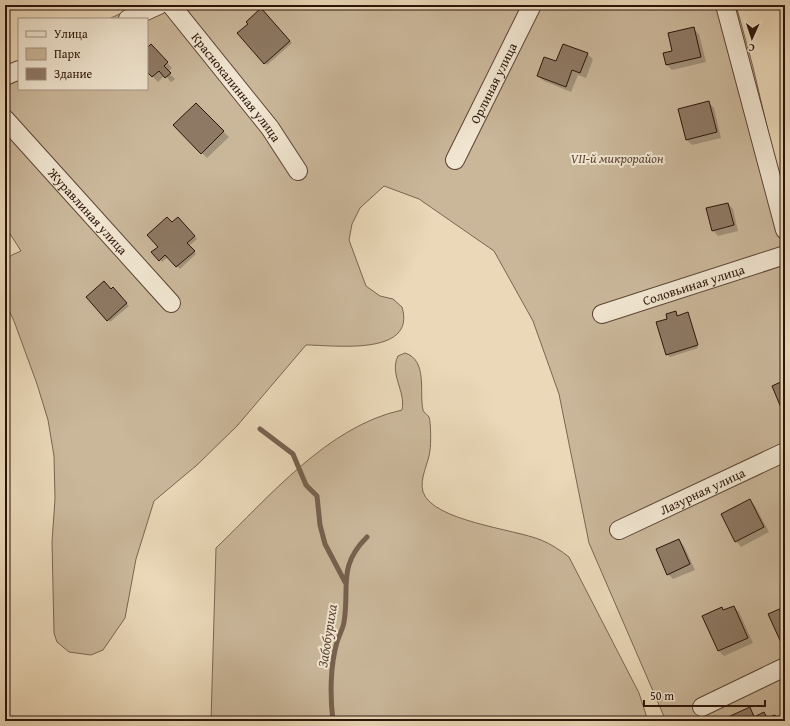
<svg xmlns="http://www.w3.org/2000/svg" width="790" height="726" font-family="'Gentium Book Plus',serif">
<style>
.green{fill:#cab79a;stroke:#7a6552}
.shadow{fill:#0003}
.lines{fill:none;stroke-linecap:round;stroke-linejoin:round}
.stream{stroke:#77614e;stroke-width:5}
.building{fill:#8e7964;stroke:#2b1309}
.minor-casing{stroke:#5b4435;stroke-width:20}
.minor{stroke:#f1e6d1;stroke-width:18}
.labels{text-anchor:middle;dominant-baseline:central;stroke-width:4;stroke-linejoin:round;paint-order:stroke}
.street-label{font-size:13px;fill:#2b1309;stroke:#f1e6d1}
.park-label{font-size:13px;font-style:italic;fill:#5b4434;stroke:#f1e6d1}
.water-label{font-size:14px;font-style:italic;fill:#5d4737;stroke:#f1e6d1}
</style>
<rect width="100%" height="100%" fill="#ead8b8"/>
<filter id="stains"><feTurbulence type="fractalNoise" baseFrequency=".005" numOctaves="4"/><feColorMatrix values="0 0 0 0 .2 0 0 0 0 .09 0 0 0 0 .02 0 0 0 .5 -.17"/></filter>
<radialGradient id="worn" r=".72"><stop offset=".6" stop-color="#630" stop-opacity="0"/><stop offset="1" stop-color="#630" stop-opacity=".3"/></radialGradient>
<!-- green -->
<path class="green" d="M138 5H736L753 67 785 203V721H666L589 543 559 394 533 321 494 251 419 199 384 186 360 208 352 224 349 240 366 286 380 296 393 299 402 307C417 357 333 345 306 345L237 426 197 465 154 501 136 559 125 618 103 650 91 655 69 652 57 642 54 633 52 542 55 499 54 456 48 420 37 384 14 321 5 302V261L12 255 21 251 5 226V69L19 62V89H147V19H109Z
M405 353C428 360 419 393 423 410 424 413 427 414 429 417 431 422 431 445 430 450 429 463 419 478 423 492 433 521 514 529 541 540 551 544 560 550 569 557L639 693 648 721H211L216 548C269 497 328 426 402 410 406 391 389 374 398 356Z"/>
<!-- shadow -->
<path class="shadow" d="M261 9 292 43 267 65 239 33Z
M693 28 699 34 706 62 672 70 667 65Z
M147 50 157 51 172 68 168 72 175 79 171 82 165 75 158 82 147 71Z
M587 54 593 59 586 78 578 75 571 92 544 81 538 76 557 63Z
M708 102 714 108 721 138 692 145 687 140Z
M196 104 229 137 207 158 174 125Z
M728 204 733 209 738 231 718 236 713 230Z
M178 218 197 239 189 246 196 254 180 269 168 257 162 262 160 260 159 247 172 223Z
M113 289 129 306 110 322 87 297Z
M675 312 678 316 688 314 689 315H688L698 348 670 357 667 354 668 320Z
M750 500 755 506 769 532 741 547 736 541Z
M679 540 684 546 695 570 673 579 668 574Z
M734 607 739 612 753 643 724 656 719 651 721 608 724 611Z
M750 708 756 717 764 713 769 718 774 716 780 721H731Z"/>
<g class="lines">
<!-- stream -->
<path class="stream" d="M260 429 293 454 306 485 317 496 320 525 325 544 345 582
M333 721C330 697 330 666 337 642 339 635 343 629 344 622 350 586 337 567 367 537"/>
</g>
<!-- building -->
<path class="building" d="M261 8 290 41 264 64 237 33 248 24 246 22Z
M694 27 701 57 666 65 663 53 672 51 668 33Z
M151 44 168 62 164 66 171 73 165 78 159 71 152 77 147 72V48Z
M563 44 588 53 580 73 572 70 566 87 537 76 544 57 556 61Z
M709 101 717 132 686 140 678 109Z
M196 103 224 131 201 154 173 125Z
M728 203 734 225 712 231 706 208Z
M167 217 172 222 178 217 195 236 187 243 195 251 176 267 165 255 159 261 151 252 158 247 147 235Z
M104 281 111 289 113 287 127 303 107 321 86 297Z
M676 311 677 316 688 312 698 345 666 355 656 322 667 319 666 314Z
M785 380V415H784L772 386Z
M750 499 764 527 735 542 721 514Z
M679 539 690 564 667 575 656 549Z
M785 602V649H784L768 614 784 607 783 603Z
M734 606 748 638 718 651 702 616 722 607 723 610Z
M750 707 754 717 764 712 767 718 775 715 778 721H730L728 717Z"/>
<g class="lines">
<defs>
<g id="minor">
<path id="s1" d="M171 5 270 128 298 171"/>
<path d="M725 5 785 230"/>
<path d="M128 19 159 5"/>
<path d="M5 76 19 70"/>
<path id="s2" d="M5 119 171 303"/>
<path id="s3" d="M455 160 532 5"/>
<path id="s4" d="M602 314 785 255"/>
<path id="s5" d="M619 530 785 452"/>
<path d="M702 707 785 667"/>
</g>
</defs>
<!-- minor casing -->
<use href="#minor" class="minor-casing"/>
<!-- minor -->
<use href="#minor" class="minor"/>
</g>
<g class="labels">
<!-- street labels -->
<g class="street-label">
<text stroke="none"><textPath href="#s3" startOffset="86">Орлиная улица</textPath></text>
<text stroke="none"><textPath href="#s1" startOffset="105">Краснокалинная улица</textPath></text>
<text stroke="none"><textPath href="#s2" startOffset="124">Журавлиная улица</textPath></text>
<text stroke="none"><textPath href="#s4" startOffset="96">Соловьиная улица</textPath></text>
<text stroke="none"><textPath href="#s5" startOffset="92">Лазурная улица</textPath></text>
</g>
<!-- park labels -->
<g class="park-label">
<text x="617" y="158">VII-й микрорайон</text>
</g>
<!-- water labels -->
<g class="water-label">
<text transform="translate(327 636) rotate(-81)">Забобуриха</text>
</g>
</g>
<!-- margin -->
<rect width="790" height="726" fill="none" stroke="#ead8b8" stroke-width="20"/>
<rect x="6" y="6" width="778" height="714" fill="none" stroke="#2b1309" stroke-width="2"/>
<rect x="10" y="10" width="770" height="706" fill="none" stroke="#2b1309"/>
<!-- legend -->
<rect x="18" y="18" width="130" height="72" fill="#f1e6d1" stroke="#a29281"/>
<rect x="26" y="31" width="20" height="6" fill="#f1e6d1" stroke="#a29281"/>
<text x="54" y="38" font-size="12" fill="#2b1309">Улица</text>
<rect x="26" y="48" width="20" height="12" fill="#cab79a" stroke="#a29281"/>
<text x="54" y="58" font-size="12" fill="#2b1309">Парк</text>
<rect x="26" y="68" width="20" height="12" fill="#8e7964" stroke="#a29281"/>
<text x="54" y="78" font-size="12" fill="#2b1309">Здание</text>
<!-- north arrow -->
<g transform="translate(752 38) rotate(183)" stroke="#f1e6d1" stroke-width="3" paint-order="stroke">
<path d="M0-3L7 15L0 10L-7 15Z" fill="#2b1309"/>
<text y="-6" font-size="11" font-weight="bold" text-anchor="middle" fill="#2b1309">С</text>
</g>
<!-- scale -->
<path d="M644 700v6h121v-6" fill="none" stroke="#2b1309" stroke-width="2"/>
<text x="650" y="700" font-size="12" fill="#2b1309" stroke="#f1e6d1" stroke-width="3" paint-order="stroke">50 m</text>
<rect width="100%" height="100%" filter="url(#stains)"/>
<rect width="100%" height="100%" fill="url(#worn)"/>
</svg>
